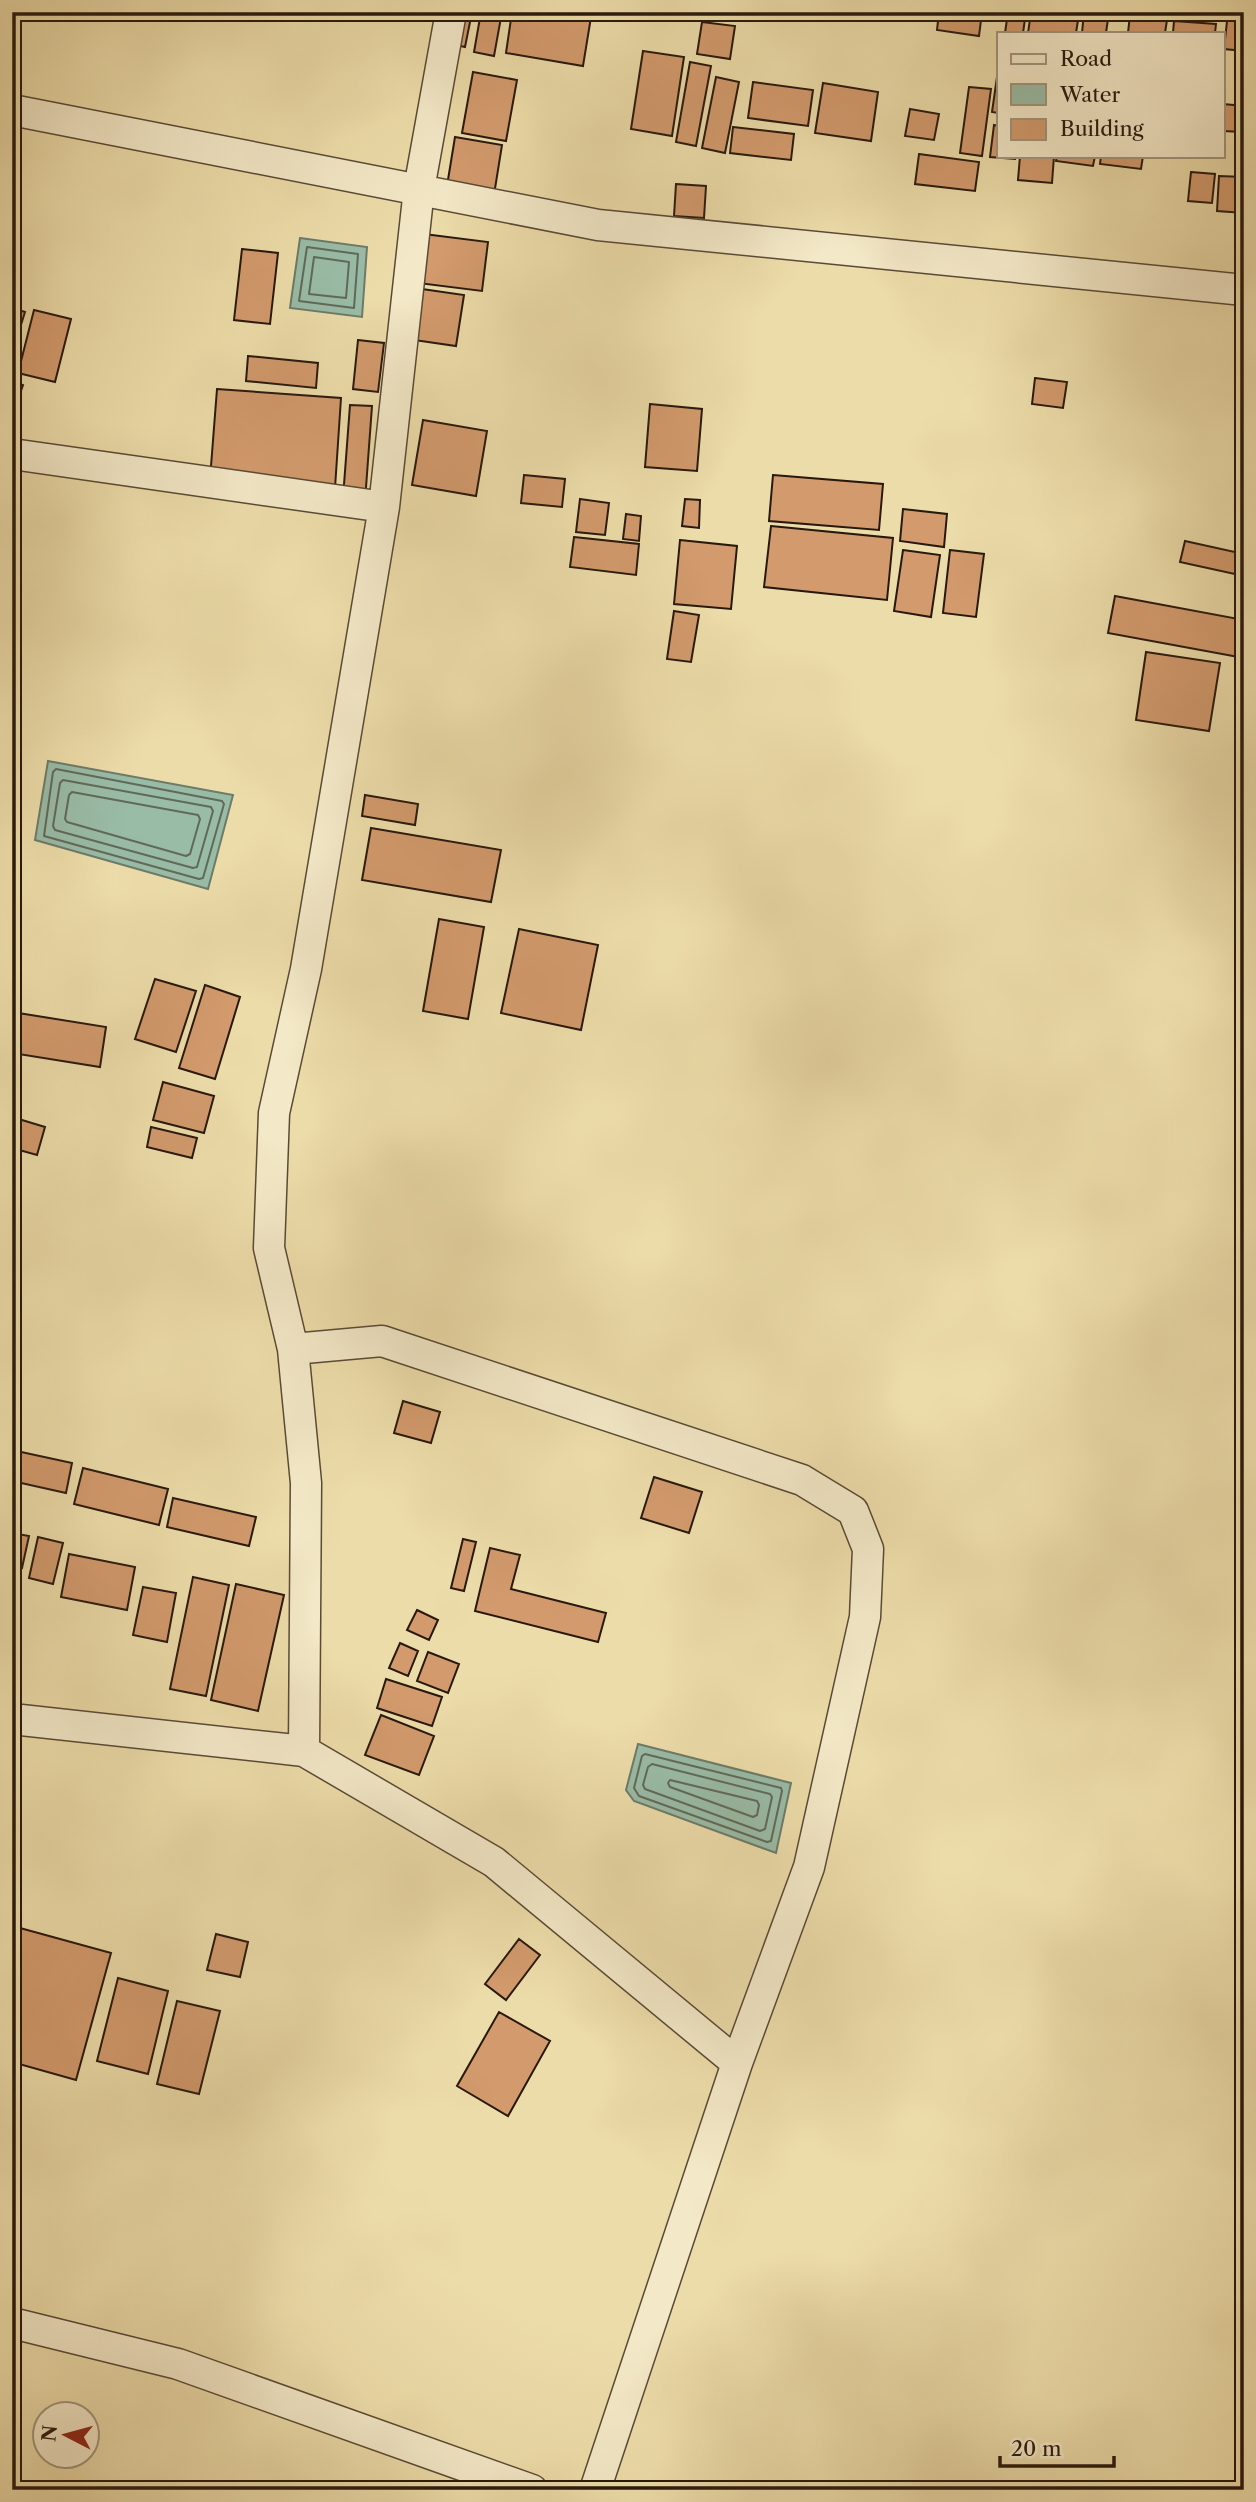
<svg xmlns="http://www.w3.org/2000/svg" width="1256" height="2502" font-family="'Libre Caslon Text',serif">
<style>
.water{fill:#99bca7;stroke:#6c7b6a;stroke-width:2}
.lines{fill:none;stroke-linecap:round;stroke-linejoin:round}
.shore{stroke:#606a5a;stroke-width:2}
.building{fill:#d29a6d;stroke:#28190e;stroke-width:2}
.minor-casing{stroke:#594a35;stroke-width:33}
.minor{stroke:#f3e8c7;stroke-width:30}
</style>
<rect width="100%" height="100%" fill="#ecdca9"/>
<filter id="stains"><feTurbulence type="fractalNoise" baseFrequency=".00286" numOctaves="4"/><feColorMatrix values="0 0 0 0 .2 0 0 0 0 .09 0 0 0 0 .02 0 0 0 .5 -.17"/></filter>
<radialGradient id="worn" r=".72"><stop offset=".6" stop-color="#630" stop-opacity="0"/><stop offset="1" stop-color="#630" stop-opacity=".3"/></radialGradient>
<!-- water -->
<path class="water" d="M300 238 367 247 362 317 290 308Z
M48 761 233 795 208 889 35 840Z
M638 1744 791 1783 776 1853 634 1801 626 1790Z"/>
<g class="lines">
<!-- shore -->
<path class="shore" d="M307 247 358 254 354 308 299 301Z
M314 257 349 262 346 298 309 294Z
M56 769 222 801 224 804 203 878 199 879 44 836 53 772Z
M63 780 211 807 213 811 197 867 193 868 55 830 53 826 60 783Z
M72 792 198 815 200 819 190 854 186 856 67 822 65 819 69 795Z
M645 1754 781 1788 782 1791 771 1841 767 1842 639 1796 634 1788 642 1756Z
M652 1764 770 1794 772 1797 765 1829 760 1831 645 1789 643 1785 648 1767Z
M670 1780 757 1801 759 1805 757 1815 753 1817 670 1787 668 1783Z"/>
</g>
<!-- building -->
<path class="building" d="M453 12H472L465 47 447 43Z
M481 12H502L494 56 474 52Z
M512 12H566L591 17 583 66 506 53Z
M939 12H982L979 36 937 30Z
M1008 12H1026L1023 33H1005Z
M1031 12 1079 14 1076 33H1028Z
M1084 12H1109L1106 33H1082Z
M1228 12H1244V51L1224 49Z
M1130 15 1167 20 1165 33H1128Z
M1174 21 1216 24 1215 33H1173Z
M702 22 735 26 730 59 697 54Z
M643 51 684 57 672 136 631 129Z
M690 62 711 66 696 146 676 142Z
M999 63V113L992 112Z
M473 72 517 80 506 141 462 133Z
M716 77 739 82 725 153 702 148Z
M753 82 813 90 808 126 748 118Z
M823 83 878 92 871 141 815 133Z
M969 87 991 89 982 156 960 153Z
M1223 104 1244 106 1243 132 1223 131Z
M910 109 939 114 934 140 905 136Z
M994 125 999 126V156H1015V159L990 157Z
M733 127 794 134 791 160 730 153Z
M455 137 502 145 493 201 446 192Z
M919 154 979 162 975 191 915 184Z
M1020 156H1054L1052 183 1018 180Z
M1057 156H1095L1093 166 1056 161Z
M1101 156H1143L1141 169 1100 164Z
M1191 172 1215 174 1212 203 1188 201Z
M1219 176 1244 177V213L1217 211Z
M676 184 706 186 704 218 674 216Z
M424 234 488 242 482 291 418 283Z
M242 249 278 253 270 324 234 320Z
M415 288 464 295 456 346 407 339Z
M12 308 25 312 15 344H12Z
M34 310 71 319 55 382 18 373Z
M358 340 384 343 378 392 353 389Z
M248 356 318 363 316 388 246 381Z
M1035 378 1067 382 1063 408 1032 404Z
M12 381 23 385 12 416Z
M217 389 341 398 335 488 210 479Z
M650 404 702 409 697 471 645 467Z
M350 405 372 406 365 501 343 498Z
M423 420 487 431 476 496 412 485Z
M524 475 565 479 562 507 521 503Z
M773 475 883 484 879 530 769 521Z
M580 499 609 503 605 535 576 532Z
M685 499 700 500 699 528 682 526Z
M903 509 947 514 944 547 900 541Z
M626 514 641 516 639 541 623 539Z
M771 526 893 538 887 600 764 587Z
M574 537 639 544 636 575 570 567Z
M680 540 737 546 731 609 674 604Z
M1185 541 1244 554V576L1180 562Z
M903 550 940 555 931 617 894 611Z
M950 550 984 554 976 617 943 613Z
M1115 596 1244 620V658L1108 633Z
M674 611 699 615 691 662 667 659Z
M1146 652 1220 663 1209 731 1136 720Z
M365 795 418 804 415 825 362 816Z
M371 828 501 850 491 902 362 880Z
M439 919 484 927 468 1019 423 1011Z
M519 929 598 945 581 1030 501 1013Z
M155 979 196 991 176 1052 135 1039Z
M205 985 240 997 215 1079 179 1068Z
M12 1012 106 1027 100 1067 12 1053Z
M163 1082 214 1096 204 1133 153 1120Z
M12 1117 45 1127 37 1155 12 1148Z
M151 1127 197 1138 192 1158 147 1147Z
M403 1401 440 1412 431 1443 394 1433Z
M12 1450 72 1463 66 1493 12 1481Z
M83 1468 168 1489 159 1525 74 1504Z
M654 1477 702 1492 689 1533 641 1518Z
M173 1498 256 1517 249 1546 167 1527Z
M12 1533 29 1536 22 1568 12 1566Z
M38 1537 63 1543 53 1584 29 1578Z
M463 1539 476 1542 464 1591 451 1588Z
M490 1548 520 1555 511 1589 606 1613 598 1642 475 1611Z
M69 1554 135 1567 127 1610 61 1597Z
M193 1577 229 1585 206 1696 170 1689Z
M236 1584 284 1595 258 1711 211 1700Z
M143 1587 176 1593 167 1642 133 1635Z
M417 1610 438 1620 429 1640 407 1630Z
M400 1643 418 1651 408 1676 389 1668Z
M428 1652 459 1664 448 1693 417 1681Z
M386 1679 442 1697 432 1726 377 1708Z
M381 1715 434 1736 419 1775 365 1755Z
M20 1928 111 1953 76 2080 12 2062V1955Z
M216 1934 248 1942 240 1977 207 1970Z
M519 1939 540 1955 506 2000 485 1984Z
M118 1978 168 1991 148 2074 97 2061Z
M177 2001 220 2011 199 2094 157 2084Z
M499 2012 550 2041 508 2116 457 2086Z"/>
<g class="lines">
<defs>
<path id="minor" d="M451 12 419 189 384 507 306 969 274 1113 269 1248 293 1349 306 1483 304 1751 494 1862 737 2063 595 2490
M12 110 598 225 1244 290
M12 454 384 507
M293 1349 382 1341 802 1480 853 1511 868 1549 865 1617 809 1867 737 2063
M12 1719 304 1751
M12 2323 178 2364 532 2490"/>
</defs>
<!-- minor casing -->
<use href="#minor" class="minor-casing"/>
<!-- minor -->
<use href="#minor" class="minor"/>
</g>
<!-- margin -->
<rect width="1256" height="2502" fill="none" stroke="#ecdca9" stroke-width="42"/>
<rect x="14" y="14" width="1228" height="2474" fill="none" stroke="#28190e" stroke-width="3.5"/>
<rect x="21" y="21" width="1214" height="2460" fill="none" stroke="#28190e" stroke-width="2"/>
<!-- legend -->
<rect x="997" y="32" width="228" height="126" fill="#f3e8c7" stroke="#a2957d" stroke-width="2"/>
<rect x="1011" y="54" width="35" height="10" fill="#f3e8c7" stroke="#a2957d" stroke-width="2"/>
<text x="1060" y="66" font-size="21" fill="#28190e">Road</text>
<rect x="1011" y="84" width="35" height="21" fill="#99bca7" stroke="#a2957d" stroke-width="2"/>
<text x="1060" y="102" font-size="21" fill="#28190e">Water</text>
<rect x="1011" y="119" width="35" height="21" fill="#d29a6d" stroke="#a2957d" stroke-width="2"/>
<text x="1060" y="136" font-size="21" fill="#28190e">Building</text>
<!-- north arrow -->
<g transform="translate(66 2435) rotate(276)"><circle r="33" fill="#f3e8c7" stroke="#a2957d" stroke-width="2"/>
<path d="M0-5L12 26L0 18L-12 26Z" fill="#8f2418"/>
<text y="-10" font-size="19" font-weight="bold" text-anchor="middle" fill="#28190e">N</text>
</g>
<!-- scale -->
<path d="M1000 2456v10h114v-10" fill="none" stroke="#28190e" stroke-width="3.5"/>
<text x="1011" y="2456" font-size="21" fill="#28190e" stroke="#f3e8c7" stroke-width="5" paint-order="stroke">20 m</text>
<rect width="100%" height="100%" filter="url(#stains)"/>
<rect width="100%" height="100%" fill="url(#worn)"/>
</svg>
